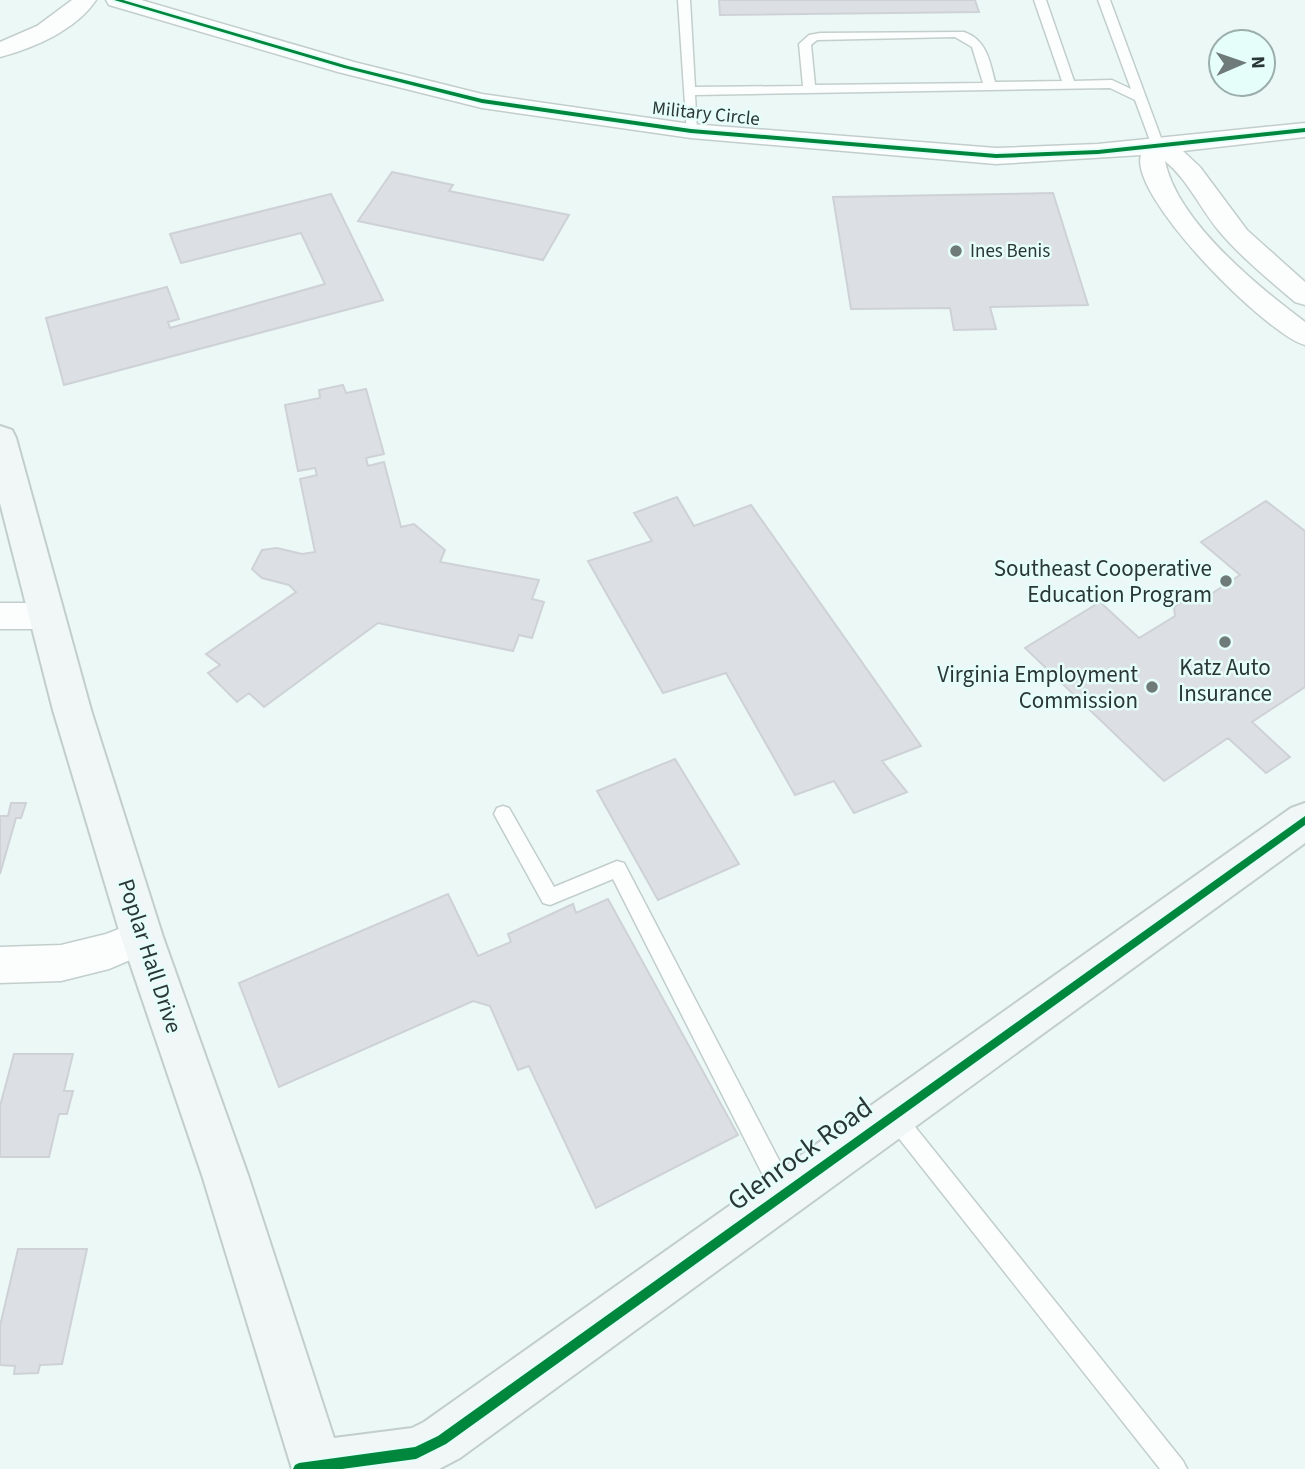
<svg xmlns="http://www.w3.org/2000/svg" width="1305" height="1469" font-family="'Source Sans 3',sans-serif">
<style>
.building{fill:#dce0e4;stroke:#ced2d6;stroke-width:2}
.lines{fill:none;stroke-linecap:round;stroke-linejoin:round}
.lane-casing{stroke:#c2cecc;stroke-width:3}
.street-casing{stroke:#c2cecc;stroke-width:3}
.secondary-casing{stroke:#c2cecc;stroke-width:4}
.lane{fill:#fcfefe;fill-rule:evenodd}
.street{fill:#fcfefe;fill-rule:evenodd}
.secondary{fill:#f0f7f6;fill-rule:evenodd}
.cycleway-casing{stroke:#e5fef9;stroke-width:4}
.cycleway{fill:#00873e;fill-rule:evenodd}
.poi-dot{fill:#6e7b78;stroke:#e5fef9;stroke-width:2.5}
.labels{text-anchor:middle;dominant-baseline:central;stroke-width:5;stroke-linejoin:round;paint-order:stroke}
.far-street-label{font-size:19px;fill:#2b3734;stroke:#e5fef9}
.far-poi-label{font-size:19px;fill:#2b3734;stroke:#e5fef9;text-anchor:start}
.poi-label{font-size:23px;fill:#2b3734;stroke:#e5fef9;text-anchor:end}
.street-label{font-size:23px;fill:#2b3734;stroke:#e5fef9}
.near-street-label{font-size:28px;fill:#2b3734;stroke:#e5fef9}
</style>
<rect width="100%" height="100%" fill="#ebf8f6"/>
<!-- building -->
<path class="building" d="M719 0H975L979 12 720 15Z
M392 172 453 185 449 191 569 215 543 260 358 221Z
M1053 193 1088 305 990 307 996 329 954 330 950 308 851 309 833 197Z
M331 194 383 300 64 385 46 318 167 287 179 319 168 322 170 328 325 284 301 233 181 263 170 234Z
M343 385 346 393 366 389 384 454 366 458 368 466 384 462 401 527 414 524 445 550 440 562 539 580 532 599 544 602 532 638 519 635 513 651 378 623 264 707 249 693 237 702 208 673 220 665 206 654 296 592 289 585 262 578 252 569 262 550 277 548 302 554 315 552 300 479 317 475 315 468 298 471 285 405 320 398 319 390Z
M677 497 694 526 751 505 921 746 882 761 907 792 854 813 834 781 795 795 726 673 663 693 588 561 652 541 634 513Z
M1266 501 1305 531V687L1252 722 1290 757 1266 773 1228 738 1164 781 1025 648 1100 602 1139 638 1175 616 1174 607 1194 595 1208 596 1240 575 1201 542Z
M675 759 739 864 658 900 597 791Z
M11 803H26L21 818H16L0 874V816H8Z
M448 894 478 956 511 942 508 934 573 904 576 913 608 899 738 1135 596 1208 529 1066 518 1070 490 1006 473 1001 279 1087 239 983Z
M14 1054H73L64 1091H73L67 1114H59L49 1157H0V1106Z
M18 1249H87L62 1364 40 1365 38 1373 14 1374 15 1366 0 1365V1326Z"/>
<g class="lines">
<defs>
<path id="lane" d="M678 0H690L695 87 803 86 799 44 809 35 820 33 964 32C987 40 990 62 995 82L1062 81 1034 0H1046L1074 81 1112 80 1131 89 1098 0H1110L1164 146 1158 150 1152 146 1135 100 1110 88 695 95 697 131 695 134H687ZM955 37 972 47 983 83 815 85 811 45 817 40Z
M503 806 509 808 554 887 617 861 624 863 792 1185 795 1193 792 1201 784 1204 776 1201 613 879 550 905 543 903 494 814 497 808Z
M893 1105 900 1108 1183 1461 1187 1469H1160L886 1122 883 1115 886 1108Z"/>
<path id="street" d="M72 0H96C76 30 34 48 0 57V42L37 26Z
M106 0H141L354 62 482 94 691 124 996 148 1098 144 1305 123V137L1183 151 1200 167 1247 230 1305 282V305L1295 302C1269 280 1241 257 1219 231 1200 208 1188 180 1165 161 1177 221 1257 286 1305 322V345C1267 335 1128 196 1141 155L996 164 691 138 482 108 338 72 109 5Z
M0 603H46L58 607 62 616 58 625 46 629H0Z
M142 920 156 925 161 937 156 949 109 969 61 981 0 983V947L61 945 106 934Z"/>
<path id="secondary" d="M0 426 12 430 16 438 91 710 163 937 248 1175 334 1438 412 1428 424 1422 1291 808 1305 803V843L460 1458 439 1469H292L202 1175 121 937 53 710 0 503Z"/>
</defs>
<!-- lane casing -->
<use href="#lane" class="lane-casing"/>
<!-- street casing -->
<use href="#street" class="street-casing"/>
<!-- secondary casing -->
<use href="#secondary" class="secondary-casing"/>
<!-- lane -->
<use href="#lane" class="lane"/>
<!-- street -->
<use href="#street" class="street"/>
<!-- secondary -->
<use href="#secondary" class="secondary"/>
<defs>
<path id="cycleway" d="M114 0H123L348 66 482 99 691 129 996 154 1098 150 1305 128V132L1098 154 996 158 691 133 482 103 344 68Z
M1305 816V825L446 1444 416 1459 342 1469H293L295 1465 299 1463 415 1447 438 1436Z"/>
</defs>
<!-- cycleway casing -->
<use href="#cycleway" class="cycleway-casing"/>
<!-- cycleway -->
<use href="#cycleway" class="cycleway"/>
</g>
<!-- markers -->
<g class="poi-dot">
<circle cx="956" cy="251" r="7"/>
<circle cx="1226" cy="581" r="7"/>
<circle cx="1225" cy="642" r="7"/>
<circle cx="1152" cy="687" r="7"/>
</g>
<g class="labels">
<!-- far-street labels -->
<g class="far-street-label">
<text transform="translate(706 114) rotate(6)">Military Circle</text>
</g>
<!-- far-poi labels -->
<g class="far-poi-label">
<text x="970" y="251">Ines Benis</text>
</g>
<!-- poi labels -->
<g class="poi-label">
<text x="1212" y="568">Southeast Cooperative<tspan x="1212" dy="26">Education Program</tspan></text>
<text x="1225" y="667" text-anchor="middle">Katz Auto<tspan x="1225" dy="26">Insurance</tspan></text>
<text x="1138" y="674">Virginia Employment<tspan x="1138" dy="26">Commission</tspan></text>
</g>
<!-- street labels -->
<g class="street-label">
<text transform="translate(150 956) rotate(72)">Poplar Hall Drive</text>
</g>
<!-- near-street labels -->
<g class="near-street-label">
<text transform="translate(800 1154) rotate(-36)">Glenrock Road</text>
</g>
</g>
<!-- north arrow -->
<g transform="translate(1242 63) rotate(88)"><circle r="33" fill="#e5fef9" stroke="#9baeaa" stroke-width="2"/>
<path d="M0-5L12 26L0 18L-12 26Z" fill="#6e7b78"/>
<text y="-10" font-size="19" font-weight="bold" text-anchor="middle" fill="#2b3734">N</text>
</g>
</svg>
